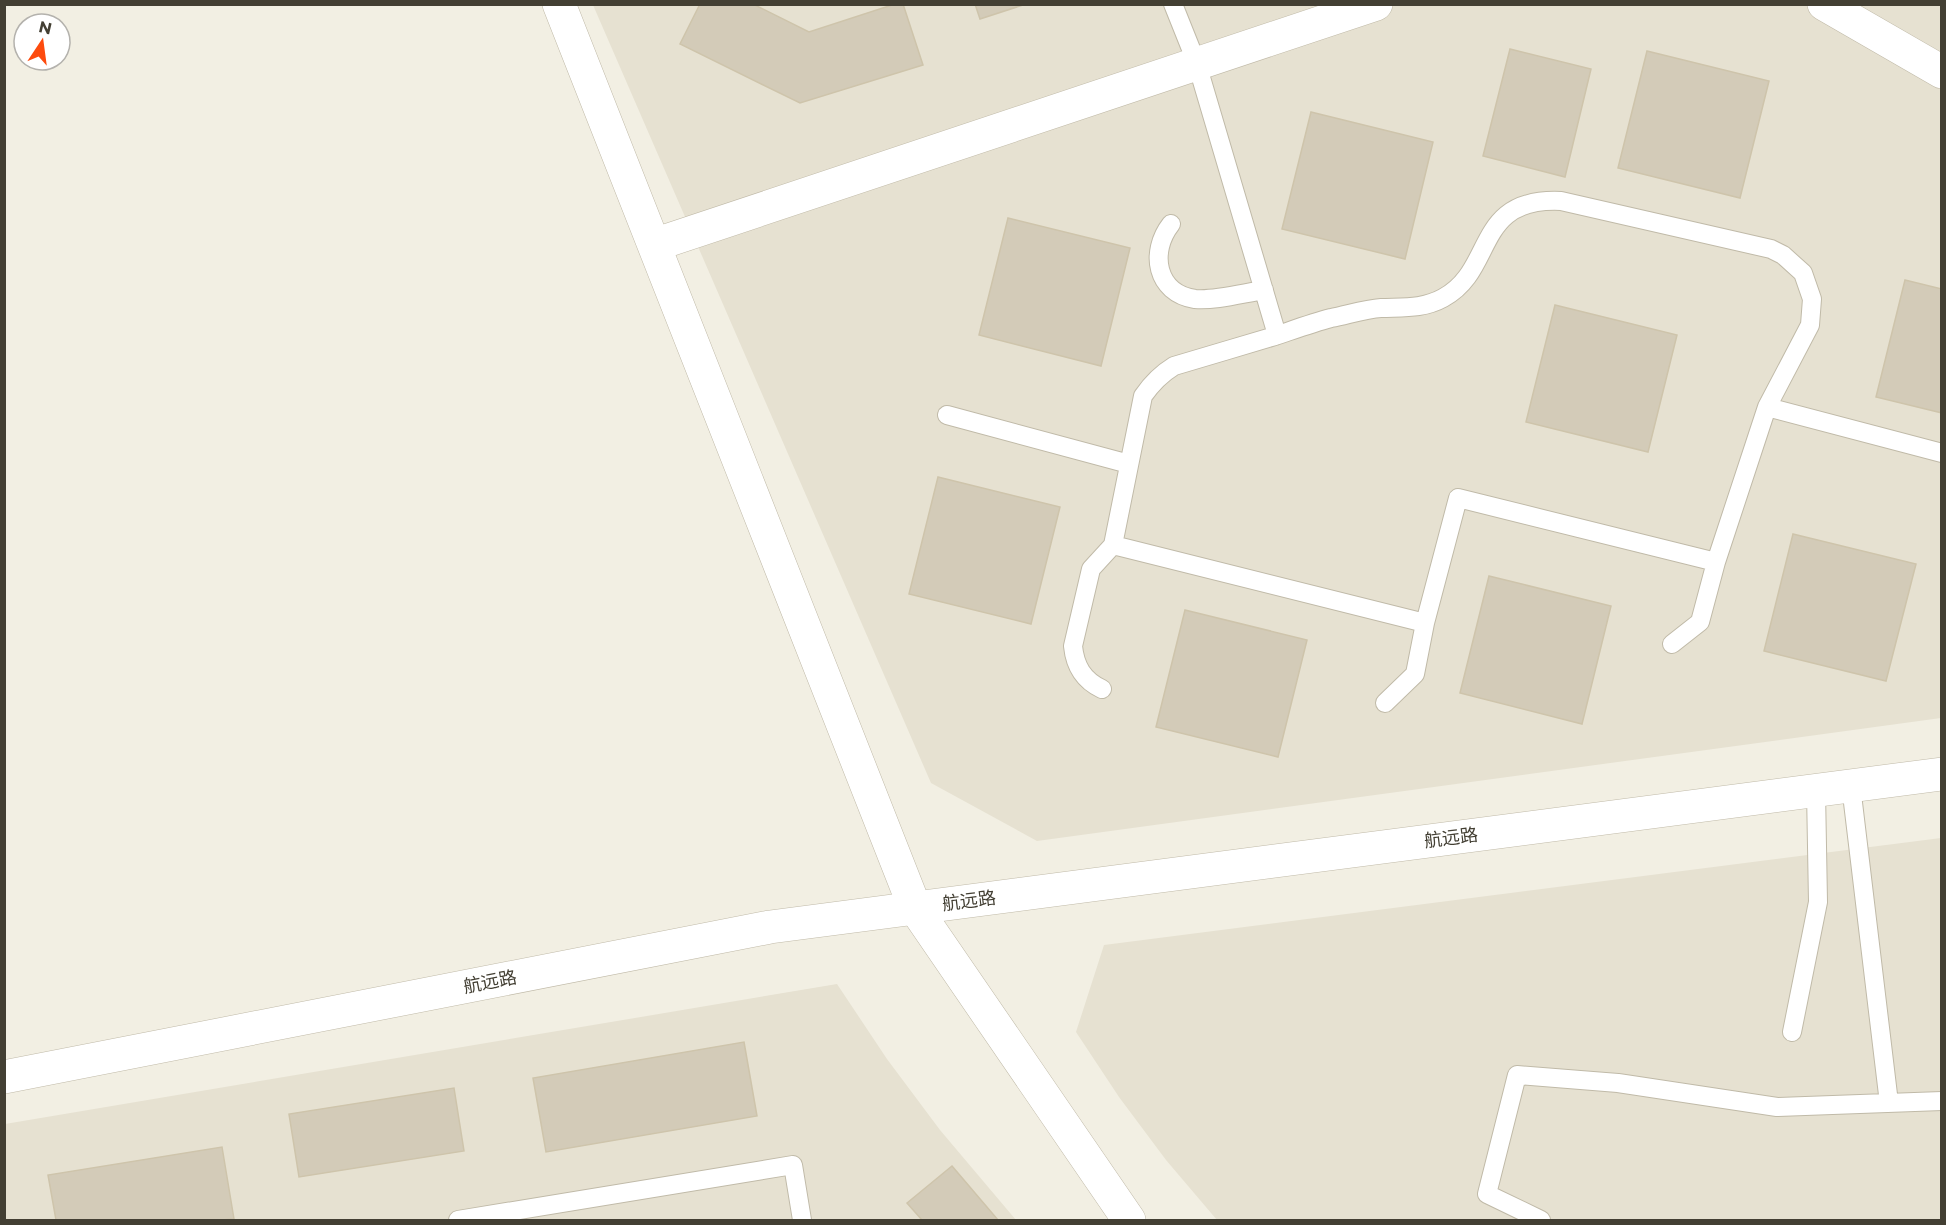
<svg xmlns="http://www.w3.org/2000/svg" width="1946" height="1225" font-family="Montserrat,'Noto Sans SC',sans-serif">
<style>
.residential{fill:#e6e1d1}
.building{fill:#d3cbb8;stroke:#cec4ab;stroke-width:1.5}
.lines{fill:none;stroke-linecap:round;stroke-linejoin:round}
.service-casing{stroke:#c0baa8;stroke-width:20}
.minor-casing{stroke:#c0baa8;stroke-width:34}
.tertiary-casing{stroke:#c0baa8;stroke-width:34}
.service{stroke:#fff;stroke-width:18}
.minor{stroke:#fff;stroke-width:33}
.tertiary{stroke:#fff;stroke-width:33}
.labels{text-anchor:middle;dominant-baseline:central;stroke-width:4.5;stroke-linejoin:round;paint-order:stroke}
.street-label{font-size:18px;fill:#433f33;stroke:#fff}
</style>
<rect width="100%" height="100%" fill="#f2efe3"/>
<!-- residential -->
<path class="residential" d="M593 5H1941V718L1037 841 931 783Z
M1941 838V1220H1217L1166 1160 1119 1097 1076 1032 1104 945Z
M837 984 887 1059 940 1130 1016 1220H5V1124Z"/>
<!-- building -->
<path class="building" d="M700 4H753L809 32 895 4H903L923 65 800 103 680 44Z
M975 4H1026L980 19Z
M1510 49 1591 69 1565 177 1483 156Z
M1647 51 1769 81 1740 198 1618 168Z
M1311 112 1433 142 1405 259 1282 229Z
M1008 218 1130 248 1101 366 979 335Z
M1905 280 1942 289V413L1876 397Z
M1555 305 1677 335 1648 452 1526 422Z
M938 477 1060 507 1031 624 909 594Z
M1793 534 1916 564 1886 681 1764 651Z
M1489 576 1611 606 1582 724 1460 693Z
M1185 610 1307 640 1278 757 1156 727Z
M744 1042 757 1116 546 1152 533 1078Z
M454 1088 464 1151 299 1177 289 1114Z
M222 1147 234 1219 221 1220H56L48 1175Z
M952 1166 998 1220H922L907 1203Z"/>
<g class="lines">
<defs>
<path id="service" d="M1173 4 1197 64 1277 335
M1171 224C1149 252 1156 293 1195 299 1214 301 1244 293 1264 290
M1767 407 1942 453
M947 415 1129 464
M1113 545 1425 623 1458 498 1716 562
M1102 689C1083 680 1075 666 1073 646L1091 569 1113 545 1143 396C1152 383 1161 374 1174 366 1208 356 1241 346 1275 336 1293 330 1312 323 1331 318 1347 315 1365 309 1381 308 1403 307 1423 309 1443 298 1496 270 1473 197 1561 201L1771 249 1783 255 1803 273 1812 299 1810 325 1767 407 1716 562 1700 622 1672 644
M1385 703 1415 674 1425 623
M1851 786 1889 1103
M1792 1032 1818 902 1816 791
M458 1220 793 1165 802 1220
M1541 1220 1487 1194 1517 1075 1618 1083 1777 1107 1942 1101"/>
<path id="minor" d="M559 4 915 908 1129 1220
M1824 4 1942 72
M654 245 1376 4"/>
<path id="tertiary" d="M4 1077 770 927 1942 774"/>
</defs>
<!-- service casing -->
<use href="#service" class="service-casing"/>
<!-- minor casing -->
<use href="#minor" class="minor-casing"/>
<!-- tertiary casing -->
<use href="#tertiary" class="tertiary-casing"/>
<!-- service -->
<use href="#service" class="service"/>
<!-- minor -->
<use href="#minor" class="minor"/>
<!-- tertiary -->
<use href="#tertiary" class="tertiary"/>
</g>
<g class="labels">
<!-- street labels -->
<g class="street-label">
<text transform="translate(1451 838) rotate(-7)">航远路</text>
<text transform="translate(969 901) rotate(-7)">航远路</text>
<text transform="translate(490 982) rotate(-11)">航远路</text>
</g>
</g>
<!-- border -->
<rect width="1946" height="1225" fill="none" stroke="#433f33" stroke-width="12"/>
<!-- north arrow -->
<g transform="translate(42 42) rotate(13)"><circle r="28" fill="#ffffff" stroke="#b4b2ad" stroke-width="1.5"/>
<path d="M0-4.5L10 22L0 15L-10 22Z" fill="#fd4b0e"/>
<text y="-9" font-size="16" font-weight="bold" text-anchor="middle" fill="#433f33">N</text>
</g>
</svg>
